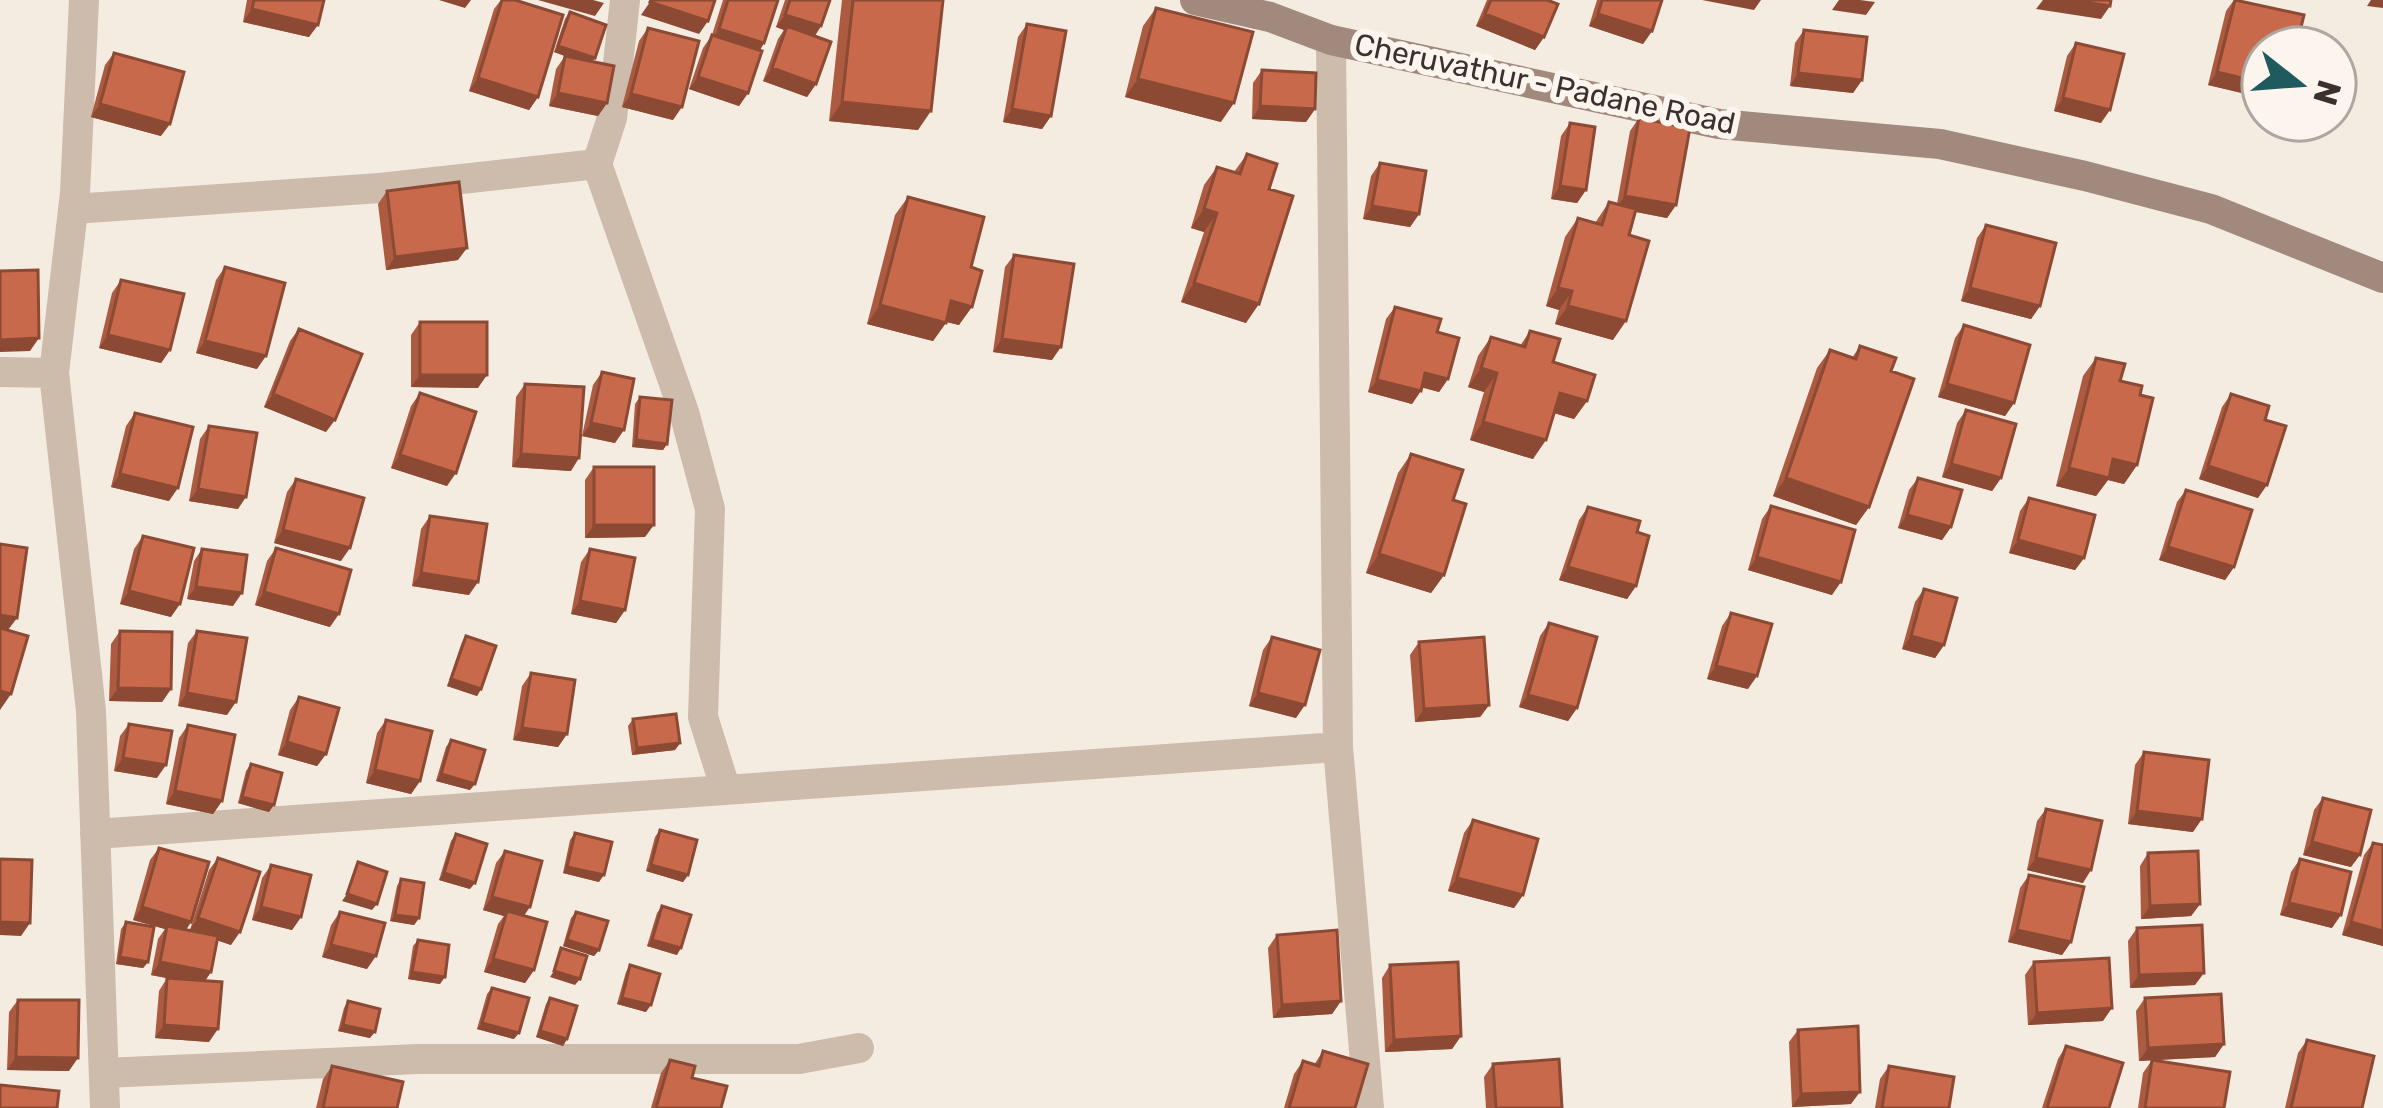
<svg xmlns="http://www.w3.org/2000/svg" width="2383" height="1108" font-family="Rubik,sans-serif">
<style>
.lines{fill:none;stroke-linecap:round;stroke-linejoin:round}
.minor{stroke:#cdbbac;stroke-width:30}
.secondary{stroke:#a18a7d;stroke-width:30}
.wall{fill:#ac5a40}
.shaded-wall{fill:#8c4a34}
.building{fill:#c8694b;stroke:#8c4a34;stroke-width:3}
.labels{text-anchor:middle;dominant-baseline:central;stroke-width:12;stroke-linejoin:round;paint-order:stroke}
.street-label{font-size:30px;fill:#3b302b;stroke:#fbf5ee}
</style>
<rect width="100%" height="100%" fill="#f4ebe1"/>
<g class="lines">
<!-- minor -->
<path class="minor" d="M84 0 75 193 54 373 91 711 105 1108
M1331 40 1338 747 1369 1108
M597 164 684 412 710 509 703 717 725 787
M73 209 380 188 597 164 612 118 625 0
M0 372 54 373
M95 834 1338 747
M104 1073 418 1059H799L859 1048"/>
<!-- secondary -->
<path class="secondary" d="M1195 0 1270 17 1331 40 1719 124 1940 144 2085 176 2211 209 2383 278"/>
</g>
<!-- wall -->
<path class="wall" d="M247 0H324L309 37 243 22Z
M501 0H515L538 97 529 110 469 91 494 9Z
M723 0H778L764 43 760 50 748 93 739 106 689 89 703 48 712 35Z
M785 0H830L821 26 815 36 816 84 807 97 763 81 778 39 784 30 776 27Z
M842 0H943L918 130 829 121Z
M1487 0H1547L1544 37 1535 50 1476 26Z
M1597 0H1662L1652 31 1643 44 1589 26Z
M2234 0 2263 48V98L2208 85 2226 11Z
M1156 8 1221 122 1125 97 1143 26Z
M570 12 592 61 607 103 598 116 549 106 556 69 565 56 554 52 565 19Z
M1027 24 1051 116 1042 129 1003 122 1018 37Z
M648 28 673 120 622 107 639 41Z
M1804 30 1862 80 1853 93 1790 86 1795 43Z
M2076 43 2101 123 2054 111 2067 56Z
M114 53 161 136 91 117 105 65Z
M1262 70 1315 109 1306 122 1252 119 1253 83Z
M1639 118 1676 205 1667 218 1636 212 1629 235 1613 340 1555 324 1559 310 1546 306 1565 237 1578 218 1595 223 1609 202 1617 204 1630 131Z
M1570 123 1586 190 1577 203 1551 199 1561 136Z
M1247 154 1269 189 1246 323 1181 302 1204 232 1191 228 1204 185 1217 167 1234 172Z
M1380 163 1419 214 1410 227 1363 219 1371 176Z
M387 191 458 260 386 270 378 204Z
M908 197 971 267 959 325 946 322 933 341 867 324 895 215Z
M1986 225 2040 306 2031 319 1961 301 1977 238Z
M1014 255 1052 360 993 352 1005 267Z
M225 267 257 369 196 353 216 280Z
M121 280 170 350 161 363 99 348 112 293Z
M1395 307 1437 332 1448 379 1439 392 1422 387 1412 404 1368 392 1386 319Z
M420 322 478 388 411 387V335Z
M1964 325 2014 403 2005 416 1938 397 1955 338Z
M299 329 326 432 264 407 290 341Z
M1530 331 1553 362 1587 401 1574 419 1554 413 1533 459 1470 440 1484 392 1468 387 1478 356 1491 337 1520 346Z
M1860 346 1891 371 1869 507 1856 525 1773 496 1817 368 1830 350 1852 358Z
M2096 358 2120 381 2140 395 2137 465 2124 484 2108 480 2096 496 2056 486 2083 376Z
M602 372 615 443 582 436 593 385Z
M525 384 571 471 512 467 516 397Z
M420 393 447 486 391 468 411 406Z
M2231 394 2265 420 2258 498 2199 479 2222 407Z
M640 397 667 444 663 450 632 447 635 404Z
M1966 410 2001 478 1992 491 1942 477 1957 423Z
M135 413 169 501 111 487 126 426Z
M209 426 238 509 189 501 200 439Z
M1411 454 1453 500 1444 575 1431 593 1366 573 1398 473Z
M594 467 645 537 585 538V480Z
M1918 478 1951 527 1942 540 1898 528 1909 490Z
M296 479 341 561 274 543 287 492Z
M2186 490 2234 567 2225 580 2159 560 2177 502Z
M2029 498 2084 558 2075 570 2009 553 2020 511Z
M1771 506 1832 595 1748 570 1762 519Z
M1588 507 1637 532 1636 586 1627 599 1559 580 1579 520Z
M430 516 469 595 412 586 421 529Z
M143 536 171 617 120 604 134 549Z
M276 548 330 627 255 605 267 561Z
M202 549 233 606 187 599 194 561Z
M590 549 625 610 616 623 571 614 581 562Z
M1924 589 1944 645 1935 658 1902 649 1915 602Z
M1731 613 1748 689 1707 679 1722 626Z
M1549 623 1577 708 1568 721 1519 707 1540 636Z
M120 631 171 689 162 702 109 701 111 644Z
M197 631 227 715 178 706 188 643Z
M466 636 481 689 477 696 447 686 462 642Z
M1272 637 1296 718 1249 706 1263 650Z
M1419 642 1489 705 1480 717 1415 722 1410 655Z
M531 673 567 734 558 747 513 740 522 686Z
M299 697 326 754 317 766 278 755 290 710Z
M633 719 680 743 675 750 632 755 628 726Z
M386 720 420 781 411 794 366 783 377 733Z
M129 724 157 778 114 771 120 736Z
M188 725 222 801 213 814 166 804 179 738Z
M451 740 470 790 436 781 446 747Z
M2144 752 2193 832 2128 824 2135 765Z
M251 764 269 812 238 803 246 771Z
M2323 798 2351 867 2303 855 2314 810Z
M2046 809 2083 883 2027 870 2037 821Z
M1473 820 1523 895 1514 908 1448 891 1464 833Z
M660 830 688 875 683 882 646 871 655 837Z
M575 833 599 882 563 873 570 840Z
M456 834 470 889 439 880 451 841Z
M2373 843 2383 946 2342 935 2364 855Z
M159 848 191 922 186 930H190L209 870 218 858 231 945 217 940 211 972 205 981 209 1042 155 1038 159 991 167 978 151 975 158 939 165 929 133 920 150 860Z
M505 851 524 916 534 970 525 983 484 972 498 924 504 916 483 910 496 863Z
M2148 853 2200 904 2191 916 2141 919 2140 866Z
M2300 859 2332 928 2280 915 2291 872Z
M271 865 301 917 292 930 252 920 262 878Z
M2029 875 2071 942 2062 955 2008 942 2020 888Z
M401 879 419 918 414 925 390 921 397 886Z
M662 906 677 955 647 946 657 913Z
M340 912 367 969 322 957 331 925Z
M576 912 599 950 594 956 563 946 571 918Z
M126 922 148 962 143 968 116 964 121 929Z
M2137 928 2195 985 2130 988 2128 941Z
M1277 935 1341 1001 1332 1014 1273 1018 1268 948Z
M418 940 440 984 408 979 413 946Z
M2034 962 2103 1021 2028 1025 2025 975Z
M630 965 646 1012 617 1004 626 972Z
M1390 965 1461 1036 1452 1049 1385 1052 1382 978Z
M492 988 514 1039 477 1029 487 994Z
M550 998 567 1039 563 1046 536 1037 546 1004Z
M2145 998 2224 1044 2215 1057 2153 1060 2224 1108H2138L2143 1073 2152 1060 2139 1061 2136 1011Z
M18 1000 69 1071 7 1070 9 1012Z
M348 1001 370 1038 338 1031 344 1008Z
M1798 1030 1851 1104 1792 1107 1789 1042Z
M2307 1040 2362 1108H2285L2298 1053Z
M2066 1046 2109 1108H2042L2058 1059Z
M1323 1051 1355 1108H1284L1294 1074 1303 1061 1314 1065Z
M670 1060 692 1078 721 1108H651L661 1073Z
M1493 1064 1562 1108H1486L1484 1077Z
M332 1066 397 1108H316L323 1079Z
M1889 1066 1949 1108H1875L1880 1079Z"/>
<!-- shaded-wall -->
<path class="shaded-wall" d="M439 0H471L465 8Z
M538 0H593L604 3 595 16Z
M1702 0H1761L1754 10Z
M1839 0H1860L1875 2 1866 15 1832 10Z
M2043 0H2070L2110 6 2101 19 2036 9Z
M2371 0H2383V8L2367 6Z
M650 2 708 21 699 34 641 15Z
M252 9 318 25 309 37 243 22Z
M1485 14 1544 37 1535 50 1476 26Z
M1598 14 1652 31 1643 44 1589 26Z
M785 15 821 26 812 39 787 26 784 30 776 27Z
M719 29 764 43 756 56 710 42Z
M558 46 595 58 590 65 554 52Z
M772 68 816 84 807 97 763 81Z
M2217 72 2263 83V98L2208 85Z
M1798 73 1862 80 1853 93 1790 86Z
M698 77 748 93 739 106 689 89Z
M478 78 538 97 529 110 469 91Z
M1138 79 1234 103 1221 122 1125 97Z
M558 93 607 103 598 116 549 106Z
M631 94 682 107 673 120 622 107Z
M2063 98 2110 110 2101 123 2054 111Z
M842 102 931 111 918 130 829 121Z
M100 104 170 124 161 136 91 117Z
M1260 106 1315 109 1306 122 1252 119Z
M1012 109 1051 116 1042 129 1003 122Z
M1560 186 1586 190 1577 203 1551 199Z
M1625 196 1676 205 1667 218 1616 208Z
M1372 206 1419 214 1410 227 1363 219Z
M1204 209 1217 213 1204 232 1191 228Z
M467 248 458 260 386 270 395 257Z
M1194 283 1259 304 1246 323 1181 302Z
M1558 288 1572 291 1559 310 1546 306Z
M1970 288 2040 306 2031 319 1961 301Z
M951 301 972 307 959 325 939 320Z
M880 305 946 323 933 341 867 324Z
M1568 306 1626 321 1613 340 1555 324Z
M108 335 170 350 161 363 99 348Z
M39 338 30 351 0 352V340Z
M1002 339 1061 347 1052 360 993 352Z
M205 341 266 356 257 369 196 353Z
M1481 368 1497 373 1484 392 1468 387Z
M1425 373 1448 379 1439 392 1416 386Z
M420 375H487L478 388 411 387Z
M1377 380 1421 391 1412 404 1368 392Z
M1947 384 2014 403 2005 416 1938 397Z
M1560 393 1587 401 1574 419 1547 411Z
M273 394 335 420 326 432 264 407Z
M1483 422 1546 440 1533 459 1470 440Z
M591 423 624 430 615 443 582 436Z
M636 440 667 444 663 450 632 447Z
M521 454 579 458 571 471 512 467Z
M400 455 456 473 447 486 391 468Z
M2113 459 2137 465 2124 484 2108 480 2096 496 2056 486 2069 468Z
M1951 464 2001 478 1992 491 1942 477Z
M2208 466 2267 485 2258 498 2199 479Z
M120 474 178 488 169 501 111 487Z
M1786 478 1869 507 1856 525 1773 496Z
M198 489 246 497 238 509 189 501Z
M1907 515 1951 527 1942 540 1898 528Z
M594 525H654L645 537 585 538Z
M283 530 350 548 341 561 274 543Z
M2018 540 2084 558 2075 570 2009 553Z
M2168 547 2234 567 2225 580 2159 560Z
M1379 554 1444 575 1431 593 1366 573Z
M1757 557 1841 582 1832 595 1748 570Z
M1568 567 1636 586 1627 599 1559 580Z
M421 573 478 582 469 595 412 586Z
M196 587 242 593 233 606 187 599Z
M129 591 180 604 171 617 120 604Z
M264 592 339 614 330 627 255 605Z
M580 601 625 610 616 623 571 614Z
M0 615 17 618 8 630 0 629Z
M1911 636 1944 645 1935 658 1902 649Z
M1716 666 1757 676 1748 689 1707 679Z
M451 679 481 689 477 696 447 686Z
M118 688 171 689 162 702 109 701Z
M0 691 11 694 0 710Z
M187 693 236 702 227 715 178 706Z
M1258 693 1305 705 1296 718 1249 706Z
M1528 695 1577 708 1568 721 1519 707Z
M1489 705 1480 717 1415 722 1424 709Z
M522 728 567 734 558 747 513 740Z
M287 742 326 754 317 766 278 755Z
M680 743 675 750 632 755 637 748Z
M123 758 166 765 157 778 114 771Z
M375 770 420 781 411 794 366 783Z
M441 774 475 784 470 790 436 781Z
M175 791 222 801 213 814 166 804Z
M242 797 274 805 269 812 238 803Z
M2137 811 2202 819 2193 832 2128 824Z
M2312 842 2360 855 2351 867 2303 855Z
M2036 858 2091 870 2083 883 2027 870Z
M651 865 688 875 683 882 646 871Z
M567 867 604 875 599 882 563 873Z
M444 873 475 883 470 889 439 880Z
M1457 878 1523 895 1514 908 1448 891Z
M347 894 377 904 372 910 342 901Z
M492 897 530 907 521 920 507 911 504 916 483 910Z
M2289 903 2341 915 2332 928 2280 915Z
M2200 904 2191 916 2141 919 2150 906Z
M142 907 191 922 182 935 167 926 165 929 133 920Z
M261 907 301 917 292 930 252 920Z
M395 915 419 918 414 925 390 921Z
M198 918 240 932 231 945 189 931Z
M0 922 30 923 21 936 0 935Z
M2351 922 2383 931V946L2342 935Z
M2017 930 2071 942 2062 955 2008 942Z
M567 940 599 950 594 956 563 946Z
M652 940 681 948 677 955 647 946Z
M331 945 376 956 367 969 322 957Z
M120 957 148 962 143 968 116 964Z
M493 959 534 970 525 983 484 972Z
M160 962 211 972 202 985 151 975Z
M554 971 580 979 575 985 550 977Z
M412 972 445 977 440 984 408 979Z
M2204 973 2195 985 2130 988 2139 975Z
M622 998 651 1005 646 1012 617 1004Z
M1341 1001 1332 1014 1273 1018 1282 1005Z
M2112 1008 2103 1021 2028 1025 2037 1013Z
M482 1023 519 1033 514 1039 477 1029Z
M164 1025 218 1029 209 1042 155 1038Z
M343 1025 375 1032 370 1038 338 1031Z
M540 1031 567 1039 563 1046 536 1037Z
M1461 1036 1452 1049 1385 1052 1394 1040Z
M2224 1044 2215 1057 2139 1061 2148 1048Z
M16 1057 78 1058 69 1071 7 1070Z
M1860 1092 1851 1104 1792 1107 1801 1094Z"/>
<!-- building -->
<path class="building" d="M254 0H324L318 25 252 9Z
M502 0H515L563 15 538 97 478 78Z
M651 0H715L708 21 650 2Z
M728 0H778L764 43 719 29Z
M790 0H830L821 26 785 15Z
M853 0H943L931 111 842 102Z
M1491 0H1547L1558 4 1544 37 1485 14Z
M1602 0H1662L1652 31 1598 14Z
M2070 0H2111L2110 6Z
M2235 0 2304 15 2296 48H2263V83L2217 72Z
M1156 8 1253 32 1234 103 1138 79Z
M570 12 606 25 595 58 558 46Z
M1027 24 1066 31 1051 116 1012 109Z
M787 26 831 42 816 84 772 68Z
M648 28 699 41 682 107 631 94Z
M1804 30 1867 37 1862 80 1798 73Z
M712 35 762 51 748 93 698 77Z
M2076 43 2124 54 2110 110 2063 98Z
M114 53 184 72 170 124 100 104Z
M565 56 614 66 607 103 558 93Z
M1262 70 1316 73 1315 109 1260 106Z
M1639 118 1690 128 1676 205 1625 196Z
M1570 123 1595 127 1586 190 1560 186Z
M1247 154 1277 164 1269 189 1293 196 1259 304 1194 283 1217 213 1204 209 1217 167 1240 174Z
M1380 163 1426 171 1419 214 1372 206Z
M459 182 467 248 395 257 387 191Z
M908 197 984 217 971 267 982 271 972 307 951 301 946 323 880 305Z
M1609 202 1636 209 1629 235 1649 241 1626 321 1568 306 1572 291 1558 288 1578 218 1602 225Z
M1986 225 2056 243 2040 306 1970 288Z
M1014 255 1074 264 1061 347 1002 339Z
M225 267 285 283 266 356 205 341Z
M38 270 39 338 0 340V271Z
M121 280 184 294 170 350 108 335Z
M1395 307 1441 319 1437 332 1459 338 1448 379 1425 373 1421 391 1377 380Z
M420 322H487V375H420Z
M1964 325 2030 345 2014 403 1947 384Z
M299 329 362 354 335 420 273 394Z
M1530 331 1560 339 1553 362 1595 375 1587 401 1560 393 1546 440 1483 422 1497 373 1481 368 1491 337 1525 347Z
M1860 346 1896 358 1891 371 1914 379 1869 507 1786 478 1830 350 1856 359Z
M2096 358 2125 364 2120 381 2142 386 2140 395 2153 398 2137 465 2113 459 2109 478 2069 468Z
M602 372 634 379 624 430 591 423Z
M525 384 584 387 579 458 521 454Z
M420 393 476 412 456 473 400 455Z
M2231 394 2269 406 2265 420 2286 426 2267 485 2208 466Z
M640 397 672 400 667 444 636 440Z
M1966 410 2016 424 2001 478 1951 464Z
M135 413 193 427 178 488 120 474Z
M209 426 257 433 246 497 198 489Z
M1411 454 1463 470 1453 500 1466 504 1444 575 1379 554Z
M594 467H654V525H594Z
M1918 478 1962 490 1951 527 1907 515Z
M296 479 364 498 350 548 283 530Z
M2186 490 2252 510 2234 567 2168 547Z
M2029 498 2095 515 2084 558 2018 540Z
M1771 506 1855 530 1841 582 1757 557Z
M1588 507 1640 521 1637 532 1649 536 1636 586 1568 567Z
M430 516 487 524 478 582 421 573Z
M143 536 194 548 180 604 129 591Z
M0 544 27 548 17 618 0 615Z
M276 548 351 570 339 614 264 592Z
M202 549 247 555 242 593 196 587Z
M590 549 635 558 625 610 580 601Z
M1924 589 1957 598 1944 645 1911 636Z
M1731 613 1772 624 1757 676 1716 666Z
M1549 623 1597 637 1577 708 1528 695Z
M0 628 28 636 11 694 0 691Z
M120 631 172 632 171 689 118 688Z
M197 631 247 638 236 702 187 693Z
M466 636 496 646 481 689 451 679Z
M1272 637 1320 650 1305 705 1258 693Z
M1484 637 1489 705 1424 709 1419 642Z
M531 673 575 680 567 734 522 728Z
M299 697 339 708 326 754 287 742Z
M676 714 680 743 637 748 633 719Z
M386 720 432 731 420 781 375 770Z
M129 724 172 731 166 765 123 758Z
M188 725 235 735 222 801 175 791Z
M451 740 485 750 475 784 441 774Z
M2144 752 2209 760 2202 819 2137 811Z
M251 764 282 773 274 805 242 797Z
M2323 798 2371 810 2360 855 2312 842Z
M2046 809 2102 821 2091 870 2036 858Z
M1473 820 1538 839 1523 895 1457 878Z
M660 830 697 840 688 875 651 865Z
M575 833 612 842 604 875 567 867Z
M456 834 487 844 475 883 444 873Z
M2373 843 2383 845V931L2351 922Z
M159 848 209 862 191 922 142 907Z
M505 851 542 861 530 907 492 897Z
M2198 851 2200 904 2150 906 2148 853Z
M218 858 260 872 240 932 198 918Z
M0 859 32 860 30 923 0 922Z
M2300 859 2351 872 2341 915 2289 903Z
M358 862 387 872 377 904 347 894Z
M271 865 311 875 301 917 261 907Z
M2029 875 2084 887 2071 942 2017 930Z
M401 879 424 883 419 918 395 915Z
M662 906 691 915 681 948 652 940Z
M507 911 547 922 534 970 493 959Z
M340 912 385 923 376 956 331 945Z
M576 912 608 921 599 950 567 940Z
M126 922 154 927 148 962 120 957Z
M2202 925 2204 973 2139 975 2137 928Z
M167 926 218 936 211 972 160 962Z
M1337 930 1341 1001 1282 1005 1277 935Z
M418 940 449 945 445 977 412 972Z
M561 948 587 956 580 979 554 971Z
M2109 958 2112 1008 2037 1013 2034 962Z
M1458 962 1461 1036 1394 1040 1390 965Z
M630 965 660 974 651 1005 622 998Z
M167 978 222 982 218 1029 164 1025Z
M492 988 529 998 519 1033 482 1023Z
M2221 994 2224 1044 2148 1048 2145 998Z
M550 998 577 1006 567 1039 540 1031Z
M18 1000H79L78 1058 16 1057Z
M348 1001 380 1009 375 1032 343 1025Z
M1858 1026 1860 1092 1801 1094 1798 1030Z
M2307 1040 2374 1056 2362 1108H2291Z
M2066 1046 2123 1063 2109 1108H2047Z
M1323 1051 1368 1064 1355 1108H1289L1303 1061 1319 1066Z
M1559 1059 1562 1108H1496L1493 1064Z
M670 1060 695 1066 692 1078 727 1086 721 1108H656Z
M2152 1060 2230 1072 2224 1108H2145Z
M332 1066 403 1082 397 1108H323Z
M1889 1066 1954 1077 1949 1108H1882Z
M0 1085 59 1091 57 1108H0Z"/>
<g class="labels">
<!-- street labels -->
<g class="street-label">
<text transform="translate(1545 84) rotate(12)">Cheruvathur - Padane Road</text>
</g>
</g>
<!-- north arrow -->
<g transform="translate(2299 84) rotate(107)"><circle r="57" fill="#fbf5ee" stroke="#aea6a0" stroke-width="3"/>
<path d="M0-9L21 45L0 30L-21 45Z" fill="#1f5a5e"/>
<text y="-18" font-size="33" font-weight="bold" text-anchor="middle" fill="#3b302b">N</text>
</g>
</svg>
